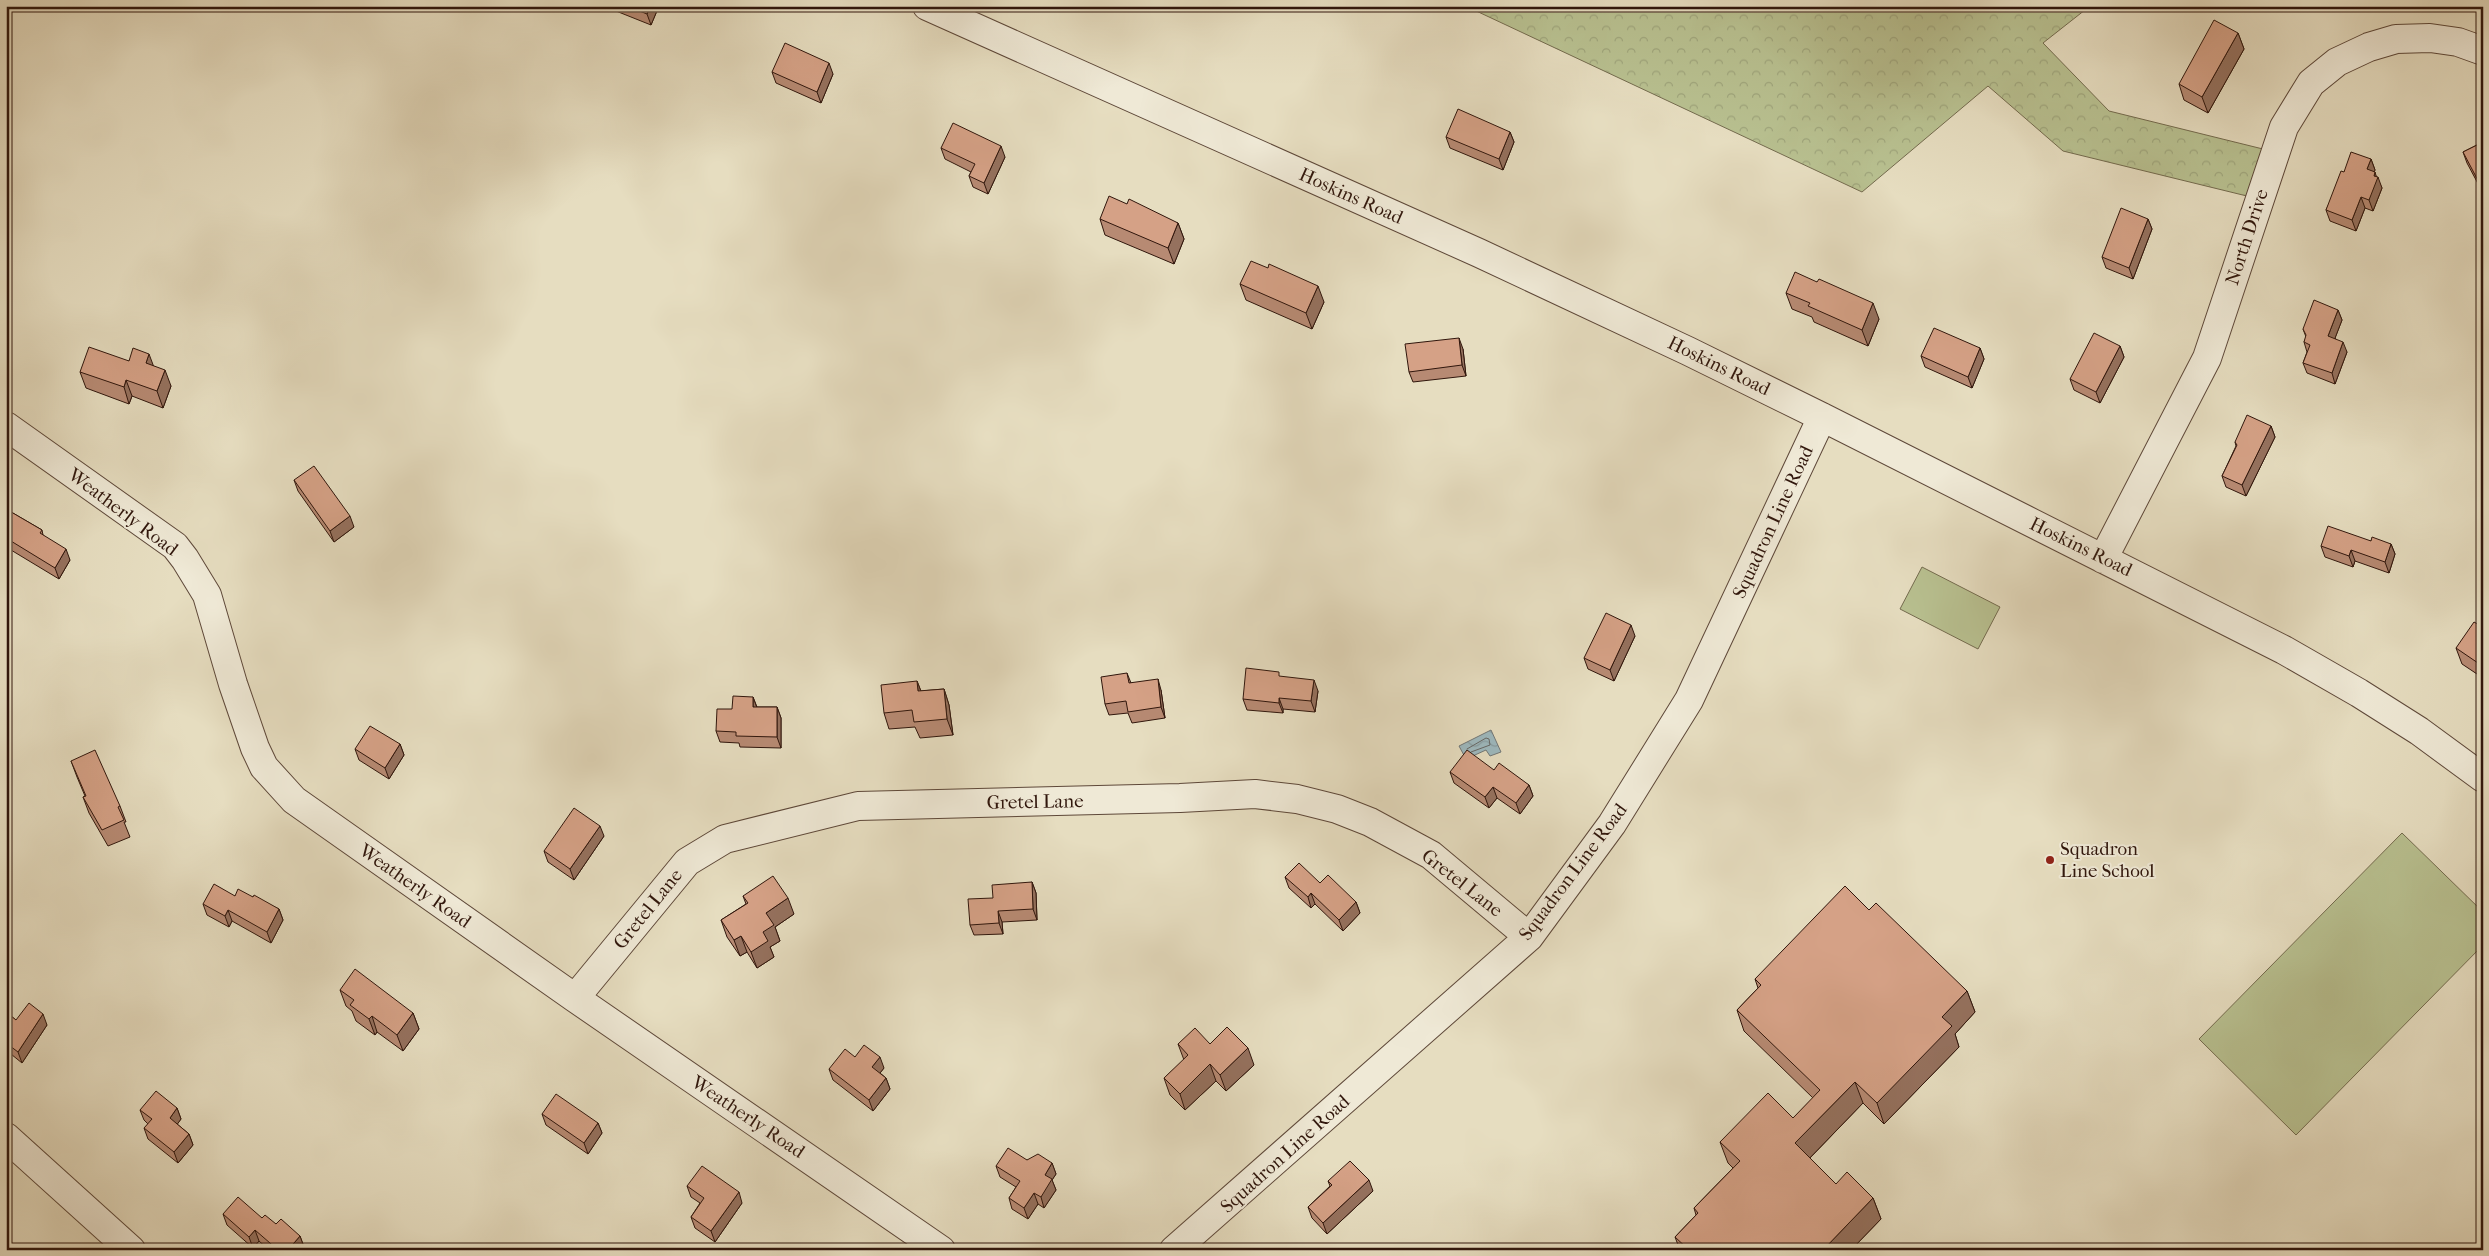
<svg xmlns="http://www.w3.org/2000/svg" width="2489" height="1256" font-family="'IM FELL French Canon',serif">
<style>
.grass{fill:#b8c090;stroke:#746b4e}
.forest{fill:url(#forest-crowns);stroke:#746b4e}
.water{fill:url(#water-waves);stroke:#717777}
.lines{fill:none;stroke-linecap:round;stroke-linejoin:round}
.shore{stroke:#666765;stroke-width:1}
.minor-casing{stroke:#5e4839;stroke-width:30}
.minor{stroke:#efe9d6;stroke-width:28}
.wall{fill:#b78a73;stroke:#30160c}
.shaded-wall{fill:#95715e;stroke:#30160c}
.building{fill:#d5a186;stroke:#30160c}
.poi-dot{fill:#8f2418;stroke:#efe9d6;stroke-width:2}
.labels{text-anchor:middle;dominant-baseline:central;stroke-width:4;stroke-linejoin:round;paint-order:stroke}
.street-label{font-size:19px;fill:#30160c;stroke:#efe9d6}
.poi-label{font-size:19px;fill:#30160c;stroke:#efe9d6;text-anchor:start}
</style>
<defs>
<pattern id="forest-crowns" width="20" height="18" patternUnits="userSpaceOnUse" patternTransform="scale(1.25)"><rect width="20" height="18" fill="#b8c090"/><path d="M2 6a3 3 0 1 1 6 0M12 15a3 3 0 1 1 6 0" fill="none" stroke="#9ea47b"/></pattern>
<pattern id="water-waves" width="16" height="10" patternUnits="userSpaceOnUse" patternTransform="scale(1.25)"><rect width="16" height="10" fill="#9db8be"/><path d="M0 5q4-4 8 0t8 0" fill="none" stroke="#889da2"/></pattern>
</defs>
<rect width="100%" height="100%" fill="#e6ddc0"/>
<filter id="stains"><feTurbulence type="fractalNoise" baseFrequency=".004" numOctaves="4"/><feColorMatrix values="0 0 0 0 .2 0 0 0 0 .09 0 0 0 0 .02 0 0 0 .5 -.17"/></filter>
<radialGradient id="worn" r=".72"><stop offset=".6" stop-color="#630" stop-opacity="0"/><stop offset="1" stop-color="#630" stop-opacity=".3"/></radialGradient>
<!-- grass -->
<path class="grass" d="M1922 567 2000 607 1978 649 1900 609Z
M2402 833 2483 912V945L2296 1135 2199 1039Z"/>
<!-- forest -->
<path class="forest" d="M1474 6H2090L2043 43 2109 111 2271 151 2255 198 2063 151 1988 86 1862 192 1472 9Z"/>
<!-- water -->
<path class="water" d="M1491 730 1501 752 1490 756 1486 750 1466 759 1459 746Z"/>
<g class="lines">
<!-- shore -->
<path class="shore" d="M1467 749 1486 738 1489 739 1490 745 1471 752"/>
<defs>
<path id="minor" d="M927 6 1479 253 1688 351 1822 417 2284 650 2359 693 2419 731 2483 778
M6 426 175 546 185 559 207 595 233 684 255 748 264 767 294 800 575 998 941 1250
M2103 559 2207 358 2284 127 2311 83 2337 62 2369 47 2396 39 2430 38 2458 42 2483 51
M575 998 687 862 725 839 858 806 1180 798 1255 794 1297 799 1337 809 1370 822 1431 855 1529 937
M6 1137 131 1250
M1174 1250 1529 937 1612 824 1689 700 1822 417"/>
</defs>
<!-- minor casing -->
<use href="#minor" class="minor-casing"/>
<!-- minor -->
<use href="#minor" class="minor"/>
</g>
<!-- wall -->
<path class="wall" d="M605 6H659L651 25 606 7Z
M2238 33 2244 49 2208 113 2184 100 2179 84Z
M772 72 833 74 821 103 776 83Z
M1510 132 1514 142 1503 170 1450 148 1446 137Z
M2483 142V193L2467 163 2463 152Z
M941 148 1005 157 988 194 973 187 969 176 971 172 945 159Z
M2371 159 2375 170 2374 172 2382 188 2373 211 2365 208 2356 231 2330 221 2326 210 2344 172Z
M1100 219 1178 223 1184 239 1174 264 1105 235Z
M2148 219 2152 229 2133 279 2106 268 2102 257Z
M1817 282 1879 319 1868 346 1814 322 1812 317 1792 309 1786 293Z
M1240 284 1324 302 1312 329 1246 300Z
M2338 310 2342 320 2335 338 2347 352 2335 384 2307 373 2303 363 2307 352 2304 342 2306 337 2303 329Z
M2120 346 2124 357 2100 403 2074 390 2070 379Z
M1980 348 1984 359 1972 388 1925 367 1921 356Z
M1463 349 1466 376 1413 382 1409 372Z
M129 361 154 366 171 386 163 408 132 396 129 404 86 388 80 372Z
M2271 426 2275 437 2246 496 2226 487 2222 476 2236 446 2235 442Z
M294 480 354 527 334 542 298 491Z
M6 509 42 530 43 535 70 560 59 579 6 547Z
M2371 541 2391 544 2395 554 2389 573 2355 561 2353 567 2325 557 2321 546Z
M2483 627V678L2462 664 2456 648Z
M1635 636 1614 681 1588 669 1584 658Z
M1127 673 1131 683 1161 690 1165 718 1132 723 1128 713 1109 715 1105 704Z
M1281 677 1318 691 1315 712 1283 709V713L1247 710 1243 699Z
M917 681 921 691 944 689 949 705 953 735 920 738 915 727 889 729 884 713Z
M753 697 757 707H777L781 718V748L740 747 739 743 720 742 716 731 732 709Z
M400 744 404 755 389 779 359 760 355 749Z
M71 761 120 806 126 822H124L130 837 108 846 89 813 83 797 85 796 77 777Z
M1494 770 1529 785 1533 796 1520 814 1497 798 1489 808 1454 783 1450 772Z
M604 836 574 880 548 862 544 851Z
M1285 877 1320 883 1356 902 1360 913 1343 931 1315 904 1311 908 1289 888Z
M1032 882 1036 893 1037 920 1002 922 1003 934 974 935 970 925 993 898Z
M235 896 253 897 279 909 283 920 271 943 232 921 229 927 207 915 203 904Z
M743 896 794 914 775 927 780 941 770 947 774 957 757 968 747 952 740 956 727 937 721 920 746 904Z
M1869 910 1967 991 1975 1012 1955 1034 1959 1047 1884 1124 1863 1103 1810 1158 1836 1184 1873 1198 1881 1219 1851 1250H1680L1675 1237 1696 1215 1694 1208 1733 1168 1728 1163 1720 1142 1793 1118 1813 1098 1744 1031 1737 1010 1758 988 1755 979Z
M340 990 413 1013 419 1029 403 1051 377 1032 375 1035 356 1021 352 1011 346 1006Z
M6 1012 16 1020 47 1025 22 1063 6 1050Z
M1178 1044H1210L1254 1065 1226 1091 1216 1081 1185 1110 1170 1095 1164 1078 1184 1060Z
M855 1057 884 1068 880 1073 886 1078 890 1089 873 1111 833 1080 829 1069Z
M177 1108 181 1119 177 1124 189 1134 193 1145 178 1163 148 1139 144 1128 148 1124 144 1120 140 1110Z
M542 1114 598 1123 602 1133 588 1154 546 1125Z
M1027 1160 1052 1163 1056 1174 1052 1180 1056 1190 1044 1208 1038 1204 1028 1219 1012 1209 1009 1198 1016 1187 1000 1177 996 1166Z
M1328 1181 1373 1191 1327 1234 1312 1218 1308 1207 1330 1186Z
M687 1186 742 1203 715 1242 695 1228 691 1217 700 1203 691 1197Z
M223 1214 262 1218 300 1236 304 1247 301 1250H269L259 1241 253 1248 227 1225Z"/>
<!-- shaded-wall -->
<path class="shaded-wall" d="M650 6H659L651 25 647 14Z
M2238 33 2244 49 2208 113 2202 97Z
M829 63 833 74 821 103 817 92Z
M1510 132 1514 142 1503 170 1499 159Z
M1001 146 1005 157 988 194 984 183Z
M2371 159 2375 170 2371 180 2367 169Z
M2375 172 2377 179 2378 177 2382 188 2373 211 2369 200Z
M2361 197 2365 208 2356 231 2352 220Z
M2148 219 2152 229 2133 279 2129 268Z
M1178 223 1184 239 1174 264 1168 248Z
M1318 286 1324 302 1312 329 1306 313Z
M1873 303 1879 319 1868 346 1862 330Z
M2338 310 2342 320 2332 346 2328 336Z
M1459 338 1463 349 1466 376 1462 365Z
M2343 342 2347 352 2335 384 2332 373Z
M2120 346 2124 357 2100 403 2096 392Z
M1980 348 1984 359 1972 388 1968 377Z
M149 354 155 370 146 363Z
M165 370 171 386 163 408 157 391Z
M126 380 132 396 129 404 124 387Z
M2271 426 2275 437 2246 496 2242 485Z
M350 516 354 527 334 542 330 531Z
M2391 544 2395 554 2389 573 2385 562Z
M66 549 70 560 59 579 55 568Z
M2351 550 2355 561 2353 567 2349 556Z
M1631 625 1635 636 1614 681 1610 670Z
M2483 656V676L2478 663Z
M1158 679 1161 690 1165 718 1161 707Z
M1314 680 1318 691 1315 712 1311 701Z
M917 681 923 697 918 691Z
M944 689 949 705 953 735 947 719Z
M753 697 757 708 753 707Z
M1279 698 1283 709V713L1279 703Z
M777 707 781 718V748L777 737Z
M400 744 404 755 389 779 385 768Z
M1529 785 1533 796 1520 814 1516 803Z
M1493 787 1497 798 1489 808 1485 797Z
M600 826 604 836 574 880 570 869Z
M1032 882 1036 893 1037 920 1033 909Z
M1311 893 1315 904 1311 908 1308 897Z
M788 898 794 914 775 927 780 941 770 947 774 957 757 968 751 952 763 932 766 913Z
M1356 902 1360 913 1343 931 1339 920Z
M279 909 283 920 271 943 267 932Z
M228 910 232 921 229 927 225 916Z
M998 911 1002 922 1003 934 999 923Z
M741 936 747 952 740 956 734 940Z
M1967 991 1975 1012 1955 1034 1959 1047 1884 1124 1877 1103 1942 1017Z
M413 1013 419 1029 403 1051 397 1035Z
M43 1014 47 1025 22 1063 18 1052Z
M372 1016 377 1032 375 1035 369 1019Z
M1248 1048 1254 1065 1226 1091 1220 1075Z
M880 1057 884 1068 876 1078 872 1067Z
M1210 1064 1216 1081 1185 1110 1180 1094Z
M886 1078 890 1089 873 1111 869 1100Z
M1855 1082 1863 1103 1803 1165 1795 1143Z
M177 1108 181 1119 174 1129 170 1118Z
M598 1123 602 1133 588 1154 584 1143Z
M189 1134 193 1145 178 1163 174 1152Z
M1052 1163 1056 1174 1052 1180 1056 1190 1044 1208 1041 1197 1045 1175Z
M1369 1180 1373 1191 1327 1234 1323 1223Z
M739 1192 742 1203 715 1242 711 1231Z
M1034 1193 1038 1204 1028 1219 1024 1208Z
M1873 1198 1881 1219 1851 1250H1823Z
M255 1230 259 1241 253 1248 249 1237Z
M300 1236 304 1247 301 1250H288Z"/>
<!-- building -->
<path class="building" d="M627 6H650L647 14Z
M2214 20 2238 33 2202 97 2179 84Z
M785 43 829 63 817 92 772 72Z
M1458 109 1510 132 1499 159 1446 137Z
M953 123 1001 146 984 183 969 176 975 164 941 148Z
M2483 142V190L2463 152Z
M2351 152 2371 159 2367 169 2375 172 2374 176 2378 177 2369 200 2361 197 2352 220 2326 210 2341 171 2344 172Z
M1109 196 1127 204 1129 199 1178 223 1168 248 1100 219Z
M2121 208 2148 219 2129 268 2102 257Z
M1251 261 1268 268 1269 264 1318 286 1306 313 1240 284Z
M1795 272 1817 282 1819 279 1873 303 1862 330 1808 306 1810 303 1786 293Z
M2314 300 2338 310 2328 336 2343 342 2332 373 2303 363 2310 345 2304 342 2306 335 2303 329Z
M1934 328 1980 348 1968 377 1921 356Z
M2094 333 2120 346 2096 392 2070 379Z
M1459 338 1462 365 1409 372 1405 344Z
M89 347 129 361 133 348 149 354 146 363 165 370 157 391 126 380 124 387 80 372Z
M2247 415 2271 426 2242 485 2222 476 2237 445 2235 442Z
M314 466 350 516 330 531 294 480Z
M6 509 42 530 40 533 66 549 55 568 6 538Z
M2328 526 2371 541 2372 537 2391 544 2385 562 2351 550 2349 556 2321 546Z
M1606 613 1631 625 1610 670 1584 658Z
M2474 622 2483 627V656L2478 663 2456 648Z
M1246 668 1279 672V676L1314 680 1311 701 1279 698V703L1243 699Z
M1127 673 1129 683 1158 679 1161 707 1128 712 1126 701 1105 704 1101 677Z
M917 681 918 691 944 689 947 719 914 722 912 710 884 713 881 685Z
M733 696 753 697V707H777V737L736 736V732L716 731 717 709H732Z
M370 726 400 744 385 768 355 749Z
M95 750 120 806 118 807 124 820 102 830 83 797 86 796 71 761Z
M1467 750 1494 770 1499 763 1529 785 1516 803 1493 787 1485 797 1450 772Z
M574 808 600 826 570 869 544 851Z
M1299 863 1320 883 1328 875 1356 902 1339 920 1311 893 1308 897 1285 877Z
M773 876 788 898 766 913 774 925 763 932 768 941 751 952 741 936 734 940 721 920 748 903 743 896Z
M1032 882 1033 909 998 911 999 923 970 925 968 899 993 898 992 885Z
M214 884 235 896 238 889 253 897 254 895 279 909 267 932 228 910 225 916 203 904Z
M1845 886 1869 910 1876 903 1967 991 1942 1017 1952 1026 1877 1103 1855 1082 1795 1143 1836 1184 1847 1172 1873 1198 1823 1250H1689L1675 1237 1698 1213 1694 1208 1740 1161 1720 1142 1768 1093 1793 1118 1820 1090 1737 1010 1761 985 1755 979Z
M355 969 413 1013 397 1035 372 1016 369 1019 350 1005 354 1000 340 990Z
M29 1003 43 1014 18 1052 6 1043V1012L16 1020Z
M1227 1027 1248 1048 1220 1075 1210 1064 1180 1094 1164 1078 1188 1055 1178 1044 1195 1028 1210 1044Z
M864 1045 880 1057 872 1067 886 1078 869 1100 829 1069 845 1049 855 1057Z
M156 1091 177 1108 170 1118 189 1134 174 1152 144 1128 152 1119 140 1110Z
M556 1094 598 1123 584 1143 542 1114Z
M1008 1148 1027 1160 1038 1154 1052 1163 1045 1175 1052 1179 1041 1197 1034 1193 1024 1208 1009 1198 1020 1181 996 1166Z
M1350 1161 1369 1180 1323 1223 1308 1207 1332 1185 1328 1181Z
M702 1166 739 1192 711 1231 691 1217 704 1198 687 1186Z
M238 1197 262 1218 265 1215 276 1224 281 1219 300 1236 288 1250H278L255 1230 249 1237 223 1214Z"/>
<!-- markers -->
<circle class="poi-dot" cx="2050" cy="860" r="5"/>
<g class="labels">
<!-- street labels -->
<g class="street-label">
<text transform="translate(1351 196) rotate(24)">Hoskins Road</text>
<text transform="translate(2247 237) rotate(-72)">North Drive</text>
<text transform="translate(1719 366) rotate(26)">Hoskins Road</text>
<text transform="translate(123 512) rotate(37)">Weatherly Road</text>
<text transform="translate(1773 522) rotate(-65)">Squadron Line Road</text>
<text transform="translate(2081 547) rotate(26)">Hoskins Road</text>
<text transform="translate(1035 802) rotate(-1)">Gretel Lane</text>
<text transform="translate(1573 872) rotate(-53)">Squadron Line Road</text>
<text transform="translate(1462 883) rotate(38)">Gretel Lane</text>
<text transform="translate(415 886) rotate(35)">Weatherly Road</text>
<text transform="translate(648 909) rotate(-51)">Gretel Lane</text>
<text transform="translate(748 1117) rotate(34)">Weatherly Road</text>
<text transform="translate(1285 1154) rotate(-42)">Squadron Line Road</text>
</g>
<!-- poi labels -->
<g class="poi-label">
<text x="2060" y="849">Squadron<tspan x="2060" dy="22">Line School</tspan></text>
</g>
</g>
<!-- margin -->
<rect width="2489" height="1256" fill="none" stroke="#e6ddc0" stroke-width="25"/>
<rect x="8" y="8" width="2474" height="1241" fill="none" stroke="#30160c" stroke-width="2.5"/>
<rect x="12" y="12" width="2464" height="1231" fill="none" stroke="#30160c"/>
<rect width="100%" height="100%" filter="url(#stains)"/>
<rect width="100%" height="100%" fill="url(#worn)"/>
</svg>
